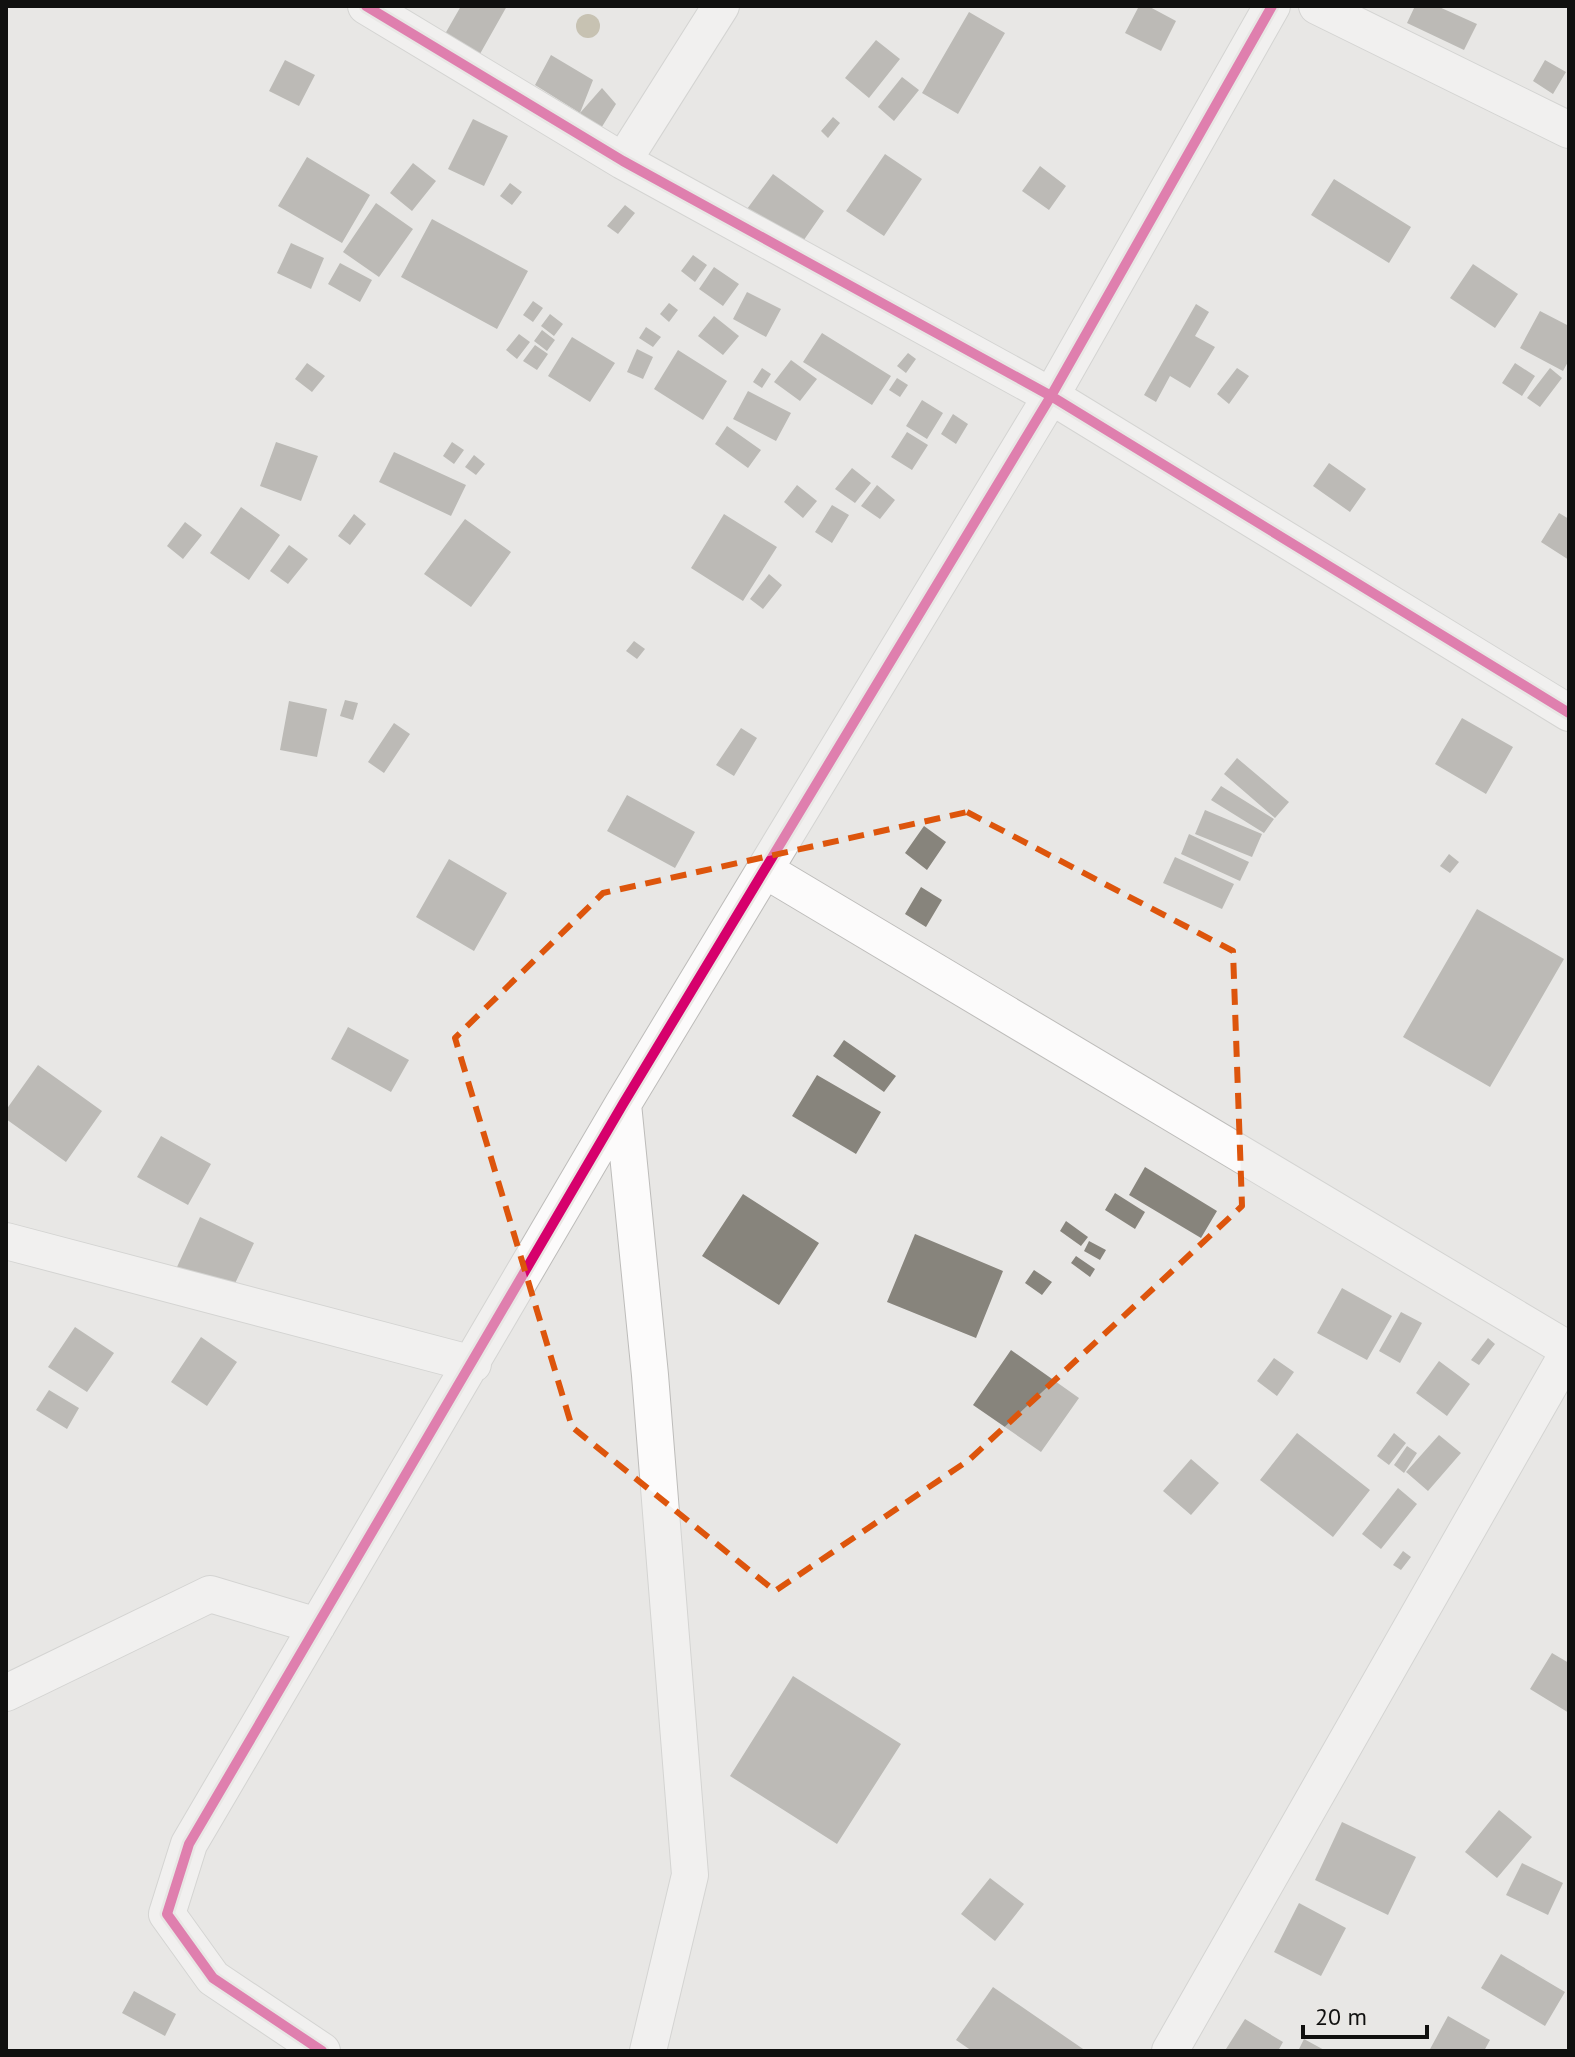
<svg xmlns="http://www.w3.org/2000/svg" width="1575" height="2057" font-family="'PT Sans',sans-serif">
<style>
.building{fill:#87847c}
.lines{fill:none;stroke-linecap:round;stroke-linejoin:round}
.street-casing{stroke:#bdbcba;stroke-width:38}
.street{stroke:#fcfbfb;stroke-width:36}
.cycleway-casing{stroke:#e9e7e4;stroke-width:15}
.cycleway{stroke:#d6006c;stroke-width:10}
.tree{fill:#9f9474}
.marked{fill:none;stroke:#dd550c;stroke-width:6;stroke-dasharray:16 10;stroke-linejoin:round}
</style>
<rect width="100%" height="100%" fill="#e8e7e5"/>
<!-- building -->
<path class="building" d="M461 6H507L476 61 441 41Z
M1139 6H1148L1176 21 1161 51 1125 33Z
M1415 6H1437L1477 24 1464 50 1407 23Z
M969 12 1005 33 958 114 922 93Z
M876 40 900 59 869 98 845 78Z
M551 55 593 80 580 113 535 85Z
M285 60 315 75 299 106 269 91Z
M1545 60 1566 72 1553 94 1533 81Z
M902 77 919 90 894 121 878 107Z
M602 88 616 104 600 130 580 113Z
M833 117 840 123 828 138 821 131Z
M473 119 508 136 484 186 448 169Z
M885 154 922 179 884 236 846 211Z
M307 157 370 195 342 243 278 206Z
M413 163 436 181 412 211 390 193Z
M1040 166 1066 186 1049 210 1022 191Z
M773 174 824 211 799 247 747 209Z
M1334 179 1411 227 1389 263 1311 215Z
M510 183 522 192 512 205 500 196Z
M376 203 413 229 379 277 343 252Z
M625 205 635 213 618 234 607 226Z
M432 219 528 271 497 329 401 277Z
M291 243 324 258 311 289 277 273Z
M693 255 707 265 695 282 681 271Z
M340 263 372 280 360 302 328 284Z
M1473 264 1518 294 1495 328 1450 298Z
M714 267 739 284 723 306 699 289Z
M747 292 781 309 766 337 733 319Z
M533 301 543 308 533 322 523 315Z
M669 303 678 310 669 322 660 314Z
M1196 304 1209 312 1195 336 1215 347 1190 388 1170 376 1156 402 1144 395Z
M1540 311 1569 326V360L1563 371 1520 348Z
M550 314 563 324 554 336 541 326Z
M714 316 739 336 723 355 698 336Z
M646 327 661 337 653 347 639 338Z
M542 330 555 340 547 351 534 341Z
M822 333 891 376 872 405 803 362Z
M519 334 530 342 517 359 506 350Z
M572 337 615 363 590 402 548 376Z
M535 345 548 354 537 370 523 361Z
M637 349 653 357 643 379 627 372Z
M678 350 727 381 703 420 654 389Z
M908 353 916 359 906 373 897 366Z
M791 360 817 379 800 401 774 382Z
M307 363 325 376 312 392 295 379Z
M1515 363 1535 376 1522 396 1502 383Z
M762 368 771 374 762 388 753 382Z
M1237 368 1249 376 1229 404 1217 394Z
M1550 368 1562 378 1540 407 1527 398Z
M897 378 908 385 900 397 889 390Z
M748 391 791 413 776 441 733 419Z
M922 400 943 413 927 439 906 426Z
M953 414 968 424 956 444 941 434Z
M727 426 761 450 748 468 715 444Z
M907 432 928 445 912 470 891 457Z
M276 442 318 456 301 501 260 486Z
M452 442 464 450 454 464 443 456Z
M394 452 466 485 451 516 379 482Z
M474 455 485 464 476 475 465 467Z
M1329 463 1366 489 1350 512 1313 486Z
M852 468 871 483 855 503 835 489Z
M797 485 817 501 803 518 784 502Z
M877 485 895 500 880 519 861 506Z
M832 505 849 515 832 543 815 532Z
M241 507 280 535 249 580 210 553Z
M1559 513 1569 519V560L1541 542Z
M354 514 366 524 350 545 338 536Z
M724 514 777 547 743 601 691 568Z
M465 519 511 552 471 607 424 574Z
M185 522 202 535 183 559 167 546Z
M289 545 308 559 288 584 270 571Z
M769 574 782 585 763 609 750 599Z
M634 641 645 649 637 659 626 651Z
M345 700 358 703 353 720 340 716Z
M289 701 327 709 317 757 280 750Z
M1462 718 1513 747 1486 794 1435 764Z
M394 723 410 734 384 773 368 762Z
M741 728 757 738 734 776 716 765Z
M1237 758 1289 802 1275 818 1224 774Z
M1221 786 1274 819 1264 833 1211 800Z
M627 795 695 832 675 868 607 831Z
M1205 810 1262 834 1252 857 1195 834Z
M924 826 946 842 927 870 905 853Z
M1189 834 1249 862 1240 881 1181 854Z
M1449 854 1459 862 1450 873 1440 866Z
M1175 857 1234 884 1222 909 1163 883Z
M449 859 507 893 474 951 416 917Z
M921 887 942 900 926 927 905 914Z
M1477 909 1564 959 1490 1087 1403 1037Z
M348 1027 409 1060 391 1092 331 1059Z
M844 1040 896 1076 884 1092 833 1056Z
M38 1065 102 1111 66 1162 6 1119V1110Z
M817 1075 881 1112 856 1154 792 1116Z
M161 1136 211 1164 188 1205 137 1177Z
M1145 1167 1217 1211 1201 1238 1129 1195Z
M1115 1193 1145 1212 1135 1229 1105 1210Z
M743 1194 819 1243 779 1305 702 1256Z
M200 1217 254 1243 231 1292 177 1267Z
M1066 1221 1088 1237 1081 1246 1060 1231Z
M915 1234 1003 1271 976 1338 887 1302Z
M1089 1241 1106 1250 1100 1260 1084 1251Z
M1076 1256 1095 1269 1090 1277 1071 1263Z
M1034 1270 1052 1282 1042 1295 1025 1283Z
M1342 1288 1392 1316 1367 1360 1317 1333Z
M1401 1312 1422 1323 1400 1363 1379 1351Z
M75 1327 114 1353 87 1392 48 1367Z
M201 1337 237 1362 207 1406 171 1382Z
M1488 1338 1495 1344 1479 1365 1471 1360Z
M1011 1350 1079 1398 1041 1452 973 1405Z
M1274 1358 1294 1372 1277 1396 1257 1381Z
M1439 1361 1470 1384 1447 1416 1416 1393Z
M49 1390 79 1408 67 1429 36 1410Z
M1297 1433 1370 1490 1333 1537 1260 1480Z
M1394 1433 1406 1443 1389 1465 1377 1456Z
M1439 1435 1461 1453 1428 1491 1406 1472Z
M1407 1446 1417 1453 1404 1473 1394 1465Z
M1191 1459 1219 1483 1191 1515 1163 1491Z
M1398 1488 1417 1504 1381 1549 1362 1534Z
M1403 1551 1411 1557 1401 1570 1393 1565Z
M1552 1653 1569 1663V1713L1530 1689Z
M793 1676 901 1744 837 1844 730 1776Z
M1499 1810 1532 1837 1497 1878 1465 1852Z
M1342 1822 1416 1857 1388 1915 1315 1880Z
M1522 1863 1563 1883 1548 1915 1506 1895Z
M990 1878 1024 1904 995 1941 961 1914Z
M1299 1903 1346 1928 1321 1976 1274 1952Z
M1501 1954 1565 1992 1545 2026 1481 1988Z
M993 1987 1086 2051H972L956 2040Z
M134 1991 176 2014 165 2036 122 2013Z
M1448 2016 1490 2040 1484 2051H1429Z
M1245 2019 1283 2042 1278 2051 1226 2049Z
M1304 2039 1326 2051H1298Z"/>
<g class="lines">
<defs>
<path id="street" d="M366 6 623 161 1051 396 1569 713
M1317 6 1569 130
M623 161 721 6
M765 870 1569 1350
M623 1104 650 1375 690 1875 648 2051
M6 1241 473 1364
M6 1693 210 1594 317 1626
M322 2051 213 1978 167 1914 189 1844 623 1104 1051 396 1272 6
M1170 2051 1569 1351"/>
</defs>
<!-- street casing -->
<use href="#street" class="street-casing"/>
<!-- street -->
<use href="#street" class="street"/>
<defs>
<path id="cycleway" d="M366 6 623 161 1051 396 1569 713
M322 2051 213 1978 167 1914 189 1844 623 1104 1051 396 1272 6"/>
</defs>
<!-- cycleway casing -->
<use href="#cycleway" class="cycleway-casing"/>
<!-- cycleway -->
<use href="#cycleway" class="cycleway"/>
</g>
<!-- trees -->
<circle class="tree" cx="588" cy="26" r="12"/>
<!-- marked area -->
<path d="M0 0H1575V2057H0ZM967 812 1233 951 1242 1206 969 1460 775 1591 572 1427 455 1038 603 893Z" fill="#e8e7e5" fill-opacity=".55" fill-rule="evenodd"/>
<path class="marked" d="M967 812 1233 951 1242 1206 969 1460 775 1591 572 1427 455 1038 603 893Z"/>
<!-- border -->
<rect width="1575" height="2057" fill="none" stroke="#10100f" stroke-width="16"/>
<!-- scale -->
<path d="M1303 2025v12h124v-12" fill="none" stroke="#10100f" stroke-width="4"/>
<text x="1315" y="2025" font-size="24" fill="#10100f" stroke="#e9e7e4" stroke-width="6" paint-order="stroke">20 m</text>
</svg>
